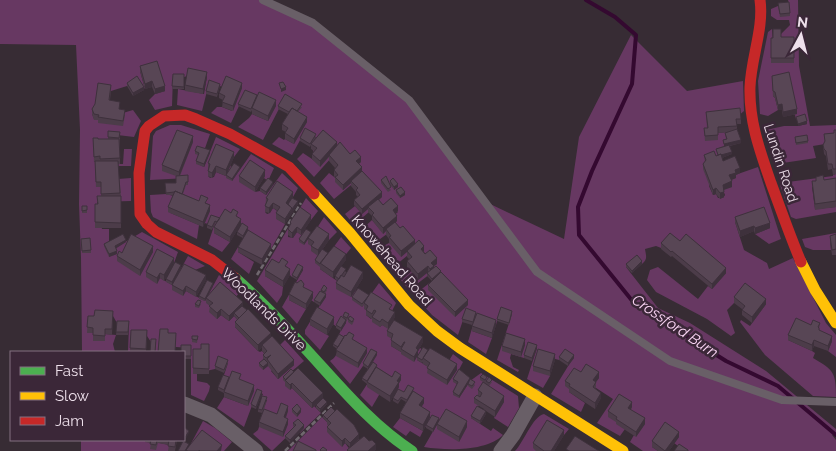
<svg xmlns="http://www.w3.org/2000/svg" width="836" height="451" font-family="Raleway,sans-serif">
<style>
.green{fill:#673862}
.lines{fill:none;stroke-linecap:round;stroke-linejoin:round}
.stream{stroke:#340930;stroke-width:4}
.path{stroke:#70686f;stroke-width:2.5;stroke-dasharray:5 2.5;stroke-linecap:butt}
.lane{stroke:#695f67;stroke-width:8}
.street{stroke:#695f67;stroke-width:15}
.fast{stroke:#4caf50;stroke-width:11}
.slow{stroke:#ffc107;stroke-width:11}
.jam{stroke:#c62828;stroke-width:11}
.wall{fill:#4c3c49}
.shaded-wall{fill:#3e313c}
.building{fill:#584655;stroke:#3e313c}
.labels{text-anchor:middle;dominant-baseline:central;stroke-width:5;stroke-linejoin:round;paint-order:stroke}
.street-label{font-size:14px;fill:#eee0eb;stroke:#3b2738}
.water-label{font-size:15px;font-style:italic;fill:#fcd6f6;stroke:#3b2738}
</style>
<rect width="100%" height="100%" fill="#372c34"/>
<!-- green -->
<path class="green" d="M0 0H263L313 23 409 100 486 202 564 239 579 137 631 35 687 91 743 81 744 111 718 133 737 131 724 147 709 186 713 195 716 194 718 198H723L725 195 723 190 735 175 758 167 781 239 769 244 755 234 770 228 735 222 744 250 767 263 769 269 793 258 826 323 836 335V357L828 351 832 341 788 340 812 351 815 353 813 358C834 370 836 373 836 397L813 396 765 355 740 322 741 320 750 326 766 304 734 303 727 310 735 333 731 336 707 319 656 292 647 280 650 270 658 267 698 299 708 286 712 289 726 273 656 246 645 249C646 256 648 259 642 264L637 258 626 267 658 308 690 323 766 371 836 429V433L832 435 836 440V451H685L674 443 652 447 658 451H643L630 442 634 435 617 422 625 429 620 436 597 423 613 399 593 386 570 390 569 392 585 403 581 412 551 394 573 358 564 352 559 360 538 354 550 376 543 388 527 379 537 348 528 344 524 358 511 354 510 358 513 367 519 370 518 372 497 360 512 314 497 321 496 325 477 319 472 331 492 338 486 354 468 342 473 325 466 311 458 335 432 315 414 295 441 274 434 271 421 254 424 251 419 246 391 269 376 250 389 243 395 228 372 245 360 231 372 220 383 233 393 216 398 212 383 211 377 205 354 225 345 214 355 206 362 214V176L334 199 320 183 329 173 338 180 343 190 362 173 340 148 314 177 297 159 303 153 312 159 320 166 311 146 316 137 305 131 292 155 272 144 279 137 284 140 285 139 294 144 285 97 263 140 238 127 249 118 252 114 268 121 275 106 245 93 231 123 211 113 217 107H222L232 111 223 87 209 83 202 111 177 105 178 89 204 94 207 77 188 74 185 77 173 76 172 106 155 110 149 100 155 94 165 91 140 71 145 89 137 79 127 86 111 91 92 114 94 119 99 120 133 110 141 121 134 137 109 134 108 140 119 141V144L100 162V164H123L124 149H132L131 166H118L96 187H101V199L120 198 118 179 131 178V201L97 202 102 229H109V242L115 248 142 232 178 252 174 263 160 278 172 285 188 256 205 266 190 272 186 291 205 301 219 275 240 292 234 299 207 303 213 308 217 319 221 315 229 321 234 316 240 322 235 327 258 351 260 352 262 351 276 366 271 371 278 379 294 365 277 348 285 340 304 361 291 372 292 388 312 408 314 406 321 413 300 433 296 428 272 451 253 434 258 430 259 427 277 419 262 413 267 400 261 398 263 394 257 392 244 427 217 408 224 397 248 406 224 393 223 378 228 363 219 359 215 369 193 374H197V381L207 383 210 386 209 391 204 401 191 395V348L176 347 160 341H159L158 352H155L156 342H151L147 336 130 352H128L129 324 117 323 113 316 93 333V340L105 341V334L116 335 113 344 115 352H82L81 258 79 204 80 130 76 45 0 44Z
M788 0H798L799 66 810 126 836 125V135L825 144 813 146 816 158 776 164 766 130 784 126H798L807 124 805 117 796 119 795 115 774 92 773 96 775 98 778 110 768 116 760 114 758 81 768 32 772 29 773 43 771 44V63L781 43V34L790 25 789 20H777L771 16V9L778 6 789 5Z
M170 125H181L210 134 204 151 196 163 204 167 216 137 240 149 234 157 216 150 208 176 210 178 214 177 216 172 226 176 230 166 233 168 232 181 251 154 274 168 268 181 264 178 265 175 255 192 260 191 266 195 282 173 298 188 293 197 268 204 265 212 267 214 270 213 273 208 280 213 277 219 285 224 271 249 249 236 238 252 254 262 249 274 231 259 248 230 236 221 214 233 230 242 222 252 208 244 216 220 208 224 168 212 199 225 197 239 153 217 151 212 150 195 166 194 181 198 188 178 150 180 153 136 156 131Z
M836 174V184L812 187 815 209 836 207V212L796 219 791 217 780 185 788 182 833 176V175Z
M306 198 318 211 311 220 288 235V237L293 238 297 232 301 235 304 231 312 236 324 217 337 232 329 240 317 232 314 248 319 257 320 266 341 237 351 248 343 258 320 269 340 283 351 297 356 290 358 291 362 307 379 283 396 303 392 311 368 312 366 315 371 319 374 315 380 327 382 325 388 328 391 324 394 325 391 346 401 352 404 347 416 354 420 348 423 350 417 360 430 368 447 364 453 354 463 362 453 381 458 385 459 398 470 381 481 373 518 396 519 408 508 427 494 418 504 401 478 406 471 418 491 431 493 428 503 435C487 451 449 451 424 447L439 421 425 427 430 417 397 391 379 395 372 407 360 395 375 372 369 368 376 355 363 366 350 384 330 361C340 355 337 348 338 338 339 333 343 327 346 323L337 327 333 324 334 323 310 325 329 336 320 350 305 334V330L325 297 320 294 314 302 311 300 312 298 289 300 306 309 297 324 282 307 303 270 298 267 292 277 290 275 265 276 283 287 282 295 277 303 257 281Z
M836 233V240L830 241 831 250H813L805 247 802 239Z
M410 270 418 280 428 272 430 274 409 290 400 279Z
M544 414 569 429 564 435 537 451H515C524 442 532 417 544 414Z
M322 417 328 423 342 446 345 443 351 451H288Z
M400 418 423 431 420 437 410 431 406 436 393 427Z
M203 421 215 428 232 442 224 451H187Z
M81 440H145L169 445V451H81Z"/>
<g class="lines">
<!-- stream -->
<path class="stream" d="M586 0 615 17 636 35 632 84 592 171 578 207 579 235 634 303 726 361 778 386 836 435"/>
<!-- path -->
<path class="path" d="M257 275 301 203
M285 451 334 403"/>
<!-- lane -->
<path class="lane" d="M263 0 313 23 409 100 537 272 670 361 782 400 836 402"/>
<!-- street -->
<path class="street" d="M184 404 211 415 256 451
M501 451 513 435 535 396"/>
<!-- fast -->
<path class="fast" d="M235 278C266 305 295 337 323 368 350 398 378 429 412 451"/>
<!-- slow -->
<path class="slow" d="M314 194 350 233 409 305 437 331 460 348 623 451
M801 262 815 290 836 323"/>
<!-- jam -->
<path class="jam" d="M760 0C764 28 751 58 750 87 749 122 760 151 771 183 781 210 790 236 801 262
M235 278 212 260 156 232 147 224 140 214 139 173 145 131 149 126 164 116 185 115 196 119 230 134 289 167 314 194"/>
</g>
<!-- wall -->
<path class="wall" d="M778 6 790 13V16L780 17Z
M794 37V63H771V38Z
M140 66 165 91 155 94 152 87 145 89 140 71Z
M173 74H184V89H172Z
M772 76 797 114 783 117 782 110H778L775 98 773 96Z
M207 77 203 94 185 91V85Z
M127 83 144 90 133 96 127 86Z
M220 86 217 97 206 94V91Z
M242 88 233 111 222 107 223 100 219 98V93Z
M111 91 110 100 125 115 123 126 98 123V120H94L92 114V109Z
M257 97 276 106 268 121 252 114V110L251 112 238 106V104Z
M278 106 302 107 298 112 307 122 294 144 285 139V133L286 132 282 130V124L288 114 278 109Z
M706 112 741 119V124H737V130L741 143 730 146 732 154 722 158 723 161 740 173 736 175V178L731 180 732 187 724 190V197L720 199 716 194 713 195 703 169V164L705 162 704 155 716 156 718 155 716 149 724 146 723 140 726 139 725 133 731 132 718 133V140L705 141 704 128H707Z
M836 130V174L833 175 832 169 828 170 826 156 824 154 823 145 825 142 824 134 834 133Z
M108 131 120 132V164H118L121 196V228H95V204H97L101 196V187H96L95 162H94L93 138 98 139H108Z
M316 137 314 140 337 145 350 154 361 162 359 164 362 171 382 197 379 200 383 205 398 211 395 214 397 221 395 223 415 244 424 251V252L437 264 434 266V268L441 273 468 305 455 317 428 290V285L432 281 427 276V273H428V272L418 280 407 267V261L409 259 407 257V252L401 257 389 243V239L386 235V231L383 234 372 220V216L368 212V209L362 214 354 205V200L358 197 356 195V192L351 186V183L343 190 335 182V178L334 176V170L335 168 329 161V157L320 167 312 159V154L314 151 311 149V145L310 147 300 141V138Z
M795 137 808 141V143L796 145Z
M193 142 180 176 188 175V185H186L183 194 199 201 208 204 210 211 203 227 168 212V207L173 195H166L165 183H176V176L162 171V165Z
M195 151 210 153 204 167 196 164V161L198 155 195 154Z
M234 157 226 176 216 172 212 178 208 176V163Z
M240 169 232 181 226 178V175Z
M239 176H265L255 192 239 182Z
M816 177 824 180 836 178V207L815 210 812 181H816Z
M381 180 391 190 388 192 381 183Z
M390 181 398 187 394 190 390 184Z
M273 185 266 195 260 191V188Z
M396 190 405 195 400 198 396 193Z
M293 197V198L298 204 285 224 276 219V213L278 211 273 208 269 213 265 212 266 198Z
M82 206H87V213H82Z
M238 217 241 224 230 242 214 233V227L216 224 215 223 212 230 207 228V225L220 218Z
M735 217 770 228 755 234 754 231 740 237 735 222Z
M311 220 301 235 297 232 292 238 288 235V229L290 226V222Z
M248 230 243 238 237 235V232Z
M836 234V255H832L830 241V236Z
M311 235 329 240 320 253H328L346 260 341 266 346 272 363 278 351 297 336 289V283L338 281 335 279V276L339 269 333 278 320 269V267L315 263V260L318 256 311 251V246L308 244V239L304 245 299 242V239Z
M90 238 91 253H82L81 239Z
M680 241 726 273 712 289 672 256 671 257 661 249V243Z
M126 242 116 248 117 254 109 257 104 246V244Z
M238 247 271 249 262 265 238 252Z
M153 252 140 276 117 261V256L122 253Z
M174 263 164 281 160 278 157 284 146 277V272Z
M279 263 288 267 287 268 290 275 283 287 265 276V270Z
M626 264H642L632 273 626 267Z
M181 268 172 285 166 282V279Z
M303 270 297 280 292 277V275Z
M206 280 196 297 186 291 183 296 172 290V285Z
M213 286 205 301 199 299V296Z
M304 288 313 298 306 309 289 300V294Z
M321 290H327L325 294 326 297 320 306 314 302V300L321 291Z
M352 297 392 310 395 317 388 329 382 325 380 327 372 322V318V319L366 315V310L364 309V305L362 307 352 300Z
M734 297 766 304 752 323 742 315V309L734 303Z
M206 298 243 307 271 337 294 365 278 379 268 366 263 370 259 366V363L263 360V355L264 353 262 351V347L258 351 235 327V322L237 320 234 316 229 321 221 315 217 319 209 312 210 306 206 303Z
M195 304H201L199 308 195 307Z
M113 311 112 335 105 334V341H93V333H87L88 316H94Z
M476 314 496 325 492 338 472 331V325L462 322V319Z
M512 314 509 325 497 321V319Z
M343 316 349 317 341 331 336 328V325L343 317Z
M310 319 334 323 327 335 310 325Z
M348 319 354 321 352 325 348 322Z
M117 321H129L128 335H116Z
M820 323 819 330 832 341 828 351 814 346 812 351 788 340V335L811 325Z
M131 330H147L146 352H130Z
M387 331 423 342 418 351V355L414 362 401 354V352L391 346 392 339 387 336Z
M198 336 197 343 192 342V339Z
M344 337 354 341 367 353 358 368 336 356 337 349 333 346V344Z
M209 344V374H193V349H201Z
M191 345V359H184V352Z
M525 345 521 357 502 351V346Z
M423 347 457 370 447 385 427 373 428 367 423 364V362L422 363 417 360V357Z
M537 348 532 361 524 358V355Z
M377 355 373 362 377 367 392 377 401 380 399 383V387L390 402 367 387V384L362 380V378L368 369 363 366V363Z
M559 357 574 358 568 366 559 360Z
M555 360 550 376 533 371V366Z
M228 363 224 373 215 369V366Z
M581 372 599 378 596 382V388L595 389 601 398 595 409 569 392V389L565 386V381Z
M229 377 224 393 218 390V387Z
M283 377 323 398 327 404 320 412 316 408V405L312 408 292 388 290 390 285 386V382L283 380Z
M480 377 492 382 489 386 504 402 495 417 486 411V414L480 424 471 418V416L484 409 474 403V398L478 395V390L483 382 480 380Z
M453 379 470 380 475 385 472 389 468 386V384L459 398 453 395V392L457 384 453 382Z
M240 380 254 391 248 406 224 397V392Z
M414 391V392L424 403 421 407 430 417 423 431 400 418V413L406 402 401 399 398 404 393 401V398L404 392Z
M262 394 256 409 251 407V404Z
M267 400 263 412 277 414 288 411 286 418 288 424 283 437 259 427V422L262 413 258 412V409Z
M632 407 631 410 645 424 636 437 616 424V422L608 417V411Z
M292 409 301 412 297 417 292 412Z
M323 415 359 439 376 449 374 451H347V450L350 447 345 443 342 447 327 432V427L328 426 327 424V422L323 418Z
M439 421 467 427 459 442 437 429V425L433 432 426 428V425Z
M293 423 304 428 290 443 285 438V436L294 427 293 426Z
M564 435 554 451H536L533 448V443Z
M679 437 669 451H658L652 447V441Z
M145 440H177L175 451H168L169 445 158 443 156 450 150 449 151 443 145 442Z"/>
<!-- shaded-wall -->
<path class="shaded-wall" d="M207 72V77L203 94V89Z
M152 81V87L145 89V84Z
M242 83V88L233 111V106Z
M165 86V91L155 94V89Z
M144 87V90L133 96V93Z
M286 87V90L281 92V89Z
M276 100V106L268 121V116Z
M782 104V110H778V105Z
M797 109V114L783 117V112Z
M307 117V122L294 144V139Z
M807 121V124L798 126V124Z
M193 136V142L179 177V172Z
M741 140V143L724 147V144Z
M337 142V147L320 167V161Z
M210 150V153L204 167V164Z
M234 152V157L226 176V170Z
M732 152V154L719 159V156Z
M361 157V162L356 166V161Z
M216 166V172L212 178V173Z
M240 167V169L232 181V179Z
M362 167V173L351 181V183L343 190V185Z
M740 168V173L736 175V178L729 181V175L735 170Z
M265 170V176L255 192V187Z
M732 181V187L723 190V185Z
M273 182V185L266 195V192Z
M398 184V187L394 190V187Z
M716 188V194L713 195V190Z
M293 192V197L286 209V203Z
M382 192V197L369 208 368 207V209L362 214V209Z
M405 192V195L400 198V196Z
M724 192V197L720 199V193Z
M298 201V204L285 224V219Z
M273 203V208L269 213V208Z
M210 205V211L203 227V222Z
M398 206V211L393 216V210Z
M311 215V220L301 235V230Z
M397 216V221L387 231 386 229V231L383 234V228Z
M241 219V224L230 242V237Z
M770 223V228L755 234V228Z
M754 226V231L740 237V231Z
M248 227V230L243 238V236Z
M297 227V232L292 238V233Z
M311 232V235L304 245V243Z
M329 234V240L318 256V250Z
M126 240V242L115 249V246Z
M415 240V245L401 257V251Z
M271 244V249L262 265V259Z
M153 246V252L140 276V270Z
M424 246V251L421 254V249Z
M117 251V254L109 257V254Z
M346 254V260L333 278V272Z
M174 258V263L164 281V275Z
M437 258V264L434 266V271L430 274V269L431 263Z
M642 261V264L632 273V271Z
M181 265V268L172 285V282Z
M428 266V272L418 280V274Z
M303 267V270L297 280V278Z
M726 268V273L712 289V284Z
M290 269V275L283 287V281Z
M441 271V274L432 281V279Z
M363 272V278L351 297V292Z
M160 273V278L157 284V278Z
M206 275V280L196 297V292Z
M213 283V286L205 301V299Z
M186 286V291L183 296V291Z
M313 292V298L306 309V304Z
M326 294V297L320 306V303Z
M766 299V304L752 323V317Z
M468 300V305L455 317V312Z
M243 302V307L234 313V316L229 321V316Z
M221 309V315L217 319V313Z
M395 312V317L388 329V323Z
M334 317V323L327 335V329Z
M346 320V323L341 331V328Z
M496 320V325L492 338V333Z
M271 333V338L262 345V347L258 351V345Z
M832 336V341L828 351V346Z
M423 337V342L418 351V355L414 362V357L416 348Z
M525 339V345L521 357V352Z
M814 340V346L812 351V345Z
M537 345V348L532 361V358Z
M367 348V353L358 368V363Z
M377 352V355L368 369V367Z
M555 354V360L550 376V371Z
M574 355V358L568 366V363Z
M294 360V365L278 379V374Z
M268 363V366L263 370V367Z
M457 364V370L447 385V380Z
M599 372V378L593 386V380Z
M401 375V380L399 383V387L390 402V396L397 381Z
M470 378V381L459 398V396Z
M292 383V388L290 390V385Z
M254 385V391L248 406V401Z
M262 391V394L256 409V407Z
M323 393V398L312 408V403Z
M601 393V398L595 409V403Z
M504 396V402L495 417V411Z
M424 398V403L419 411V405Z
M327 402V404L320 412V409Z
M632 402V407L628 414V408Z
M288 406V411L284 422V417Z
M301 409V412L297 417V414Z
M486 411V414L480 424V421Z
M430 412V417L423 431V425Z
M439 418V421L433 432V429Z
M645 418V424L636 437V432Z
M288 419V424L283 437V432Z
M467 421V427L459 442V437Z
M304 425V428L290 443V440Z
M564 430V435L554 451H551Z
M189 431V433L184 442V439Z
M679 432V437L669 451H665Z
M359 434V439L350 448V443Z
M345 438V443L342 447V441Z
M376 444V449L374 451H368Z
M222 445 221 451H217Z"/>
<!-- building -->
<path class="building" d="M789 2 790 13 780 14 778 3Z
M773 29H781V37H794V58H771V38H773Z
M157 61 165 86 155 89 152 81 145 84 140 66Z
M188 68 207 72 203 89 185 85Z
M789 72 797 109 783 112 782 104 778 105 775 92 773 91 772 76Z
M173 74H184V87L172 86Z
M137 76 144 87 133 93 127 83Z
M226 76 242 83 233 106 222 102 225 96 219 93Z
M209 80 220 84 217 94 206 91Z
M283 82 286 87 281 89 279 83Z
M98 83 111 85 109 100 120 102 119 109 125 110 123 121 98 117 99 115 94 114 92 109 95 104Z
M245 90 257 95 251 109 238 104Z
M259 92 276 100 268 116 252 108Z
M285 94 302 104 297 111 292 108 289 112 278 106Z
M292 108 307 117 294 139 285 133 288 128 282 124Z
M740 108 741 119H736L737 126 718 127V135L705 136 704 128H708L706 112Z
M805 114 807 121 798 124 796 117Z
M305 128 316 134 310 144 300 138Z
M737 129 741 140 724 144 723 140 727 139 725 133Z
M177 130 193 136 179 172 162 165Z
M323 130 337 142 320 161 312 154 317 148 311 144Z
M834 130H836V169H833L832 164H828L826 151 824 149 823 145 825 141 824 134 834 133Z
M108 131 120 132 119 138 108 137Z
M807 135 808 141 796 143 795 137Z
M93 138H98V139H119L120 158 100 159V156L94 157Z
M340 142 350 154 355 150 361 157 356 161 362 167 343 185 335 177 338 175 334 170 338 165 329 155Z
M216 144 234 152 226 170 216 166 212 173 208 171 210 164 208 163Z
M729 145 732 152 721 155V154L718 155 716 149Z
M197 146 210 150 204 164 196 161 199 153 195 151Z
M714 151 716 156 721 154 723 161 735 156 740 168 735 170 736 173 729 175 732 181 723 185 724 192 720 193 716 188 713 190 703 164 706 160 704 155Z
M250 160 265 170 255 187 239 176Z
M95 161H118L120 193 101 194V182H96Z
M234 163 240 167 232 179 226 175Z
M362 171 382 192 362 209 354 200 360 195 356 190 358 188 351 181Z
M188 175V182H186L182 194 175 191 174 192 166 193 165 183H176V176Z
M823 175 824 180 836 178V201L815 204 812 181H816V177Z
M386 176 391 187 388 189 381 180Z
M268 178 273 182 266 192 260 188Z
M393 178 398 184 394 187 390 181Z
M277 181 293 192 286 203 292 208 285 219 276 213 280 207 273 203 269 208 265 206 268 199 266 198Z
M401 187 405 192 400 196 396 190Z
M175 191 199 201 201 195 208 198 205 203 210 205 203 222 168 207Z
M97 196H121V223L95 222V204H98Z
M292 198 298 201 292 209V208L288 204Z
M391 198 398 206 393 210 397 216 383 228 372 215 374 213 368 207 378 199 383 205Z
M82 206H87V210L82 211Z
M300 207 311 215 301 230 297 227 292 233 288 229 291 223 290 222Z
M764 207 770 223 755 228 754 226 740 231 735 217Z
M225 209 231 213 233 209 238 212 236 216 241 219 230 237 214 227Z
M211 215 220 218 217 222 215 221 212 227 207 225Z
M395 222 400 228 403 226 415 240 401 251 389 237 391 236 386 229Z
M242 223 248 227 243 236 237 232Z
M317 226 329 234 318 250 311 246 314 242 308 238Z
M306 229 311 232 304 243 299 239Z
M248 230 271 244 262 259 238 247Z
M670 233 680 241 686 234 726 268 712 284 672 251 671 252 661 243Z
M123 234 126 240 115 246 117 251 109 254 104 244Z
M131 234 153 246 140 270 117 256 119 251 122 253Z
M836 234V249L832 250 830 236Z
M90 238 91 250 82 251 81 239Z
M419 240 424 246 421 249 425 254 430 250 437 258 431 263 434 266 430 269 428 266 418 274 407 261 412 257 407 251Z
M334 246 346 254 333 272 320 263Z
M157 249 174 258 164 275 160 273 157 278 146 272Z
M322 249 328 253 320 264 315 260Z
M637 255 642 261 632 271 626 264Z
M282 258 288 262 285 266 290 269 283 281 265 270 272 259 279 263Z
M175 262 181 265 172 282 166 279Z
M184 264 206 275 196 292 186 286 183 291 172 285Z
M298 264 303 267 297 278 292 275Z
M351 265 363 272 351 292 336 283 341 275 344 277Z
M341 266 346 269 339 279 335 276Z
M436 266 441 271 432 279 427 273Z
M441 272 468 300 455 312 428 285Z
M207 280 213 283 205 299 199 296Z
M301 280 304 284 303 287 313 292 306 304 289 294 295 282 297 283Z
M220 282 243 302 229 316 221 309 217 313 209 306 213 303 206 298Z
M745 283 766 299 752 317 742 310 745 306 734 297Z
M324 285 327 288 324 292 321 290Z
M358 288 369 295 362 304 352 297Z
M320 291 326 294 320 303 314 300Z
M371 292 392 305 389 309 395 312 388 323 382 319 380 322 372 317 376 311 374 310 372 314 366 310 368 306 364 303Z
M198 300 201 301 199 306 195 304Z
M242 306 247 310 239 318 234 313Z
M317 307 334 317 327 329 310 319Z
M501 307 512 311 509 323 497 319Z
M466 308 476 312 473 322 462 319Z
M248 309 271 333 258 345 235 322Z
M95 310 113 311 112 329H105V336L93 335V328L87 327 88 316H94Z
M345 312 349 314 347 318 343 316Z
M477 313 496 320 492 333 472 326Z
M341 316 346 320 341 328 336 325Z
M350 316 354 319 352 322 348 319Z
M796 318 811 325 813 320 820 323 818 327 819 328V330L832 336 828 346 814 340 812 345 788 335Z
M394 320 423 337 416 348 418 350 414 357 401 349 405 342H404L401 347 391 340 393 334 387 331Z
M117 321H129L128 332H116Z
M160 329H168V333H176L175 352H158Z
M131 330H147L146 349 130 348Z
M349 332 354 335 352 339 367 348 358 363 336 350 345 335 346 336Z
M506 333 525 339 521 352 502 346Z
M339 334 344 337 338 347 333 344Z
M192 336H198L197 340 192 339Z
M272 336 294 360 278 374 267 359 271 355 266 358 263 355 267 351 262 345Z
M151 339H156L155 352H150Z
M528 342 537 345 532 358 524 355Z
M201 344H209V369L193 368V349H201Z
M181 345H191V356H184V352H181Z
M423 347 428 350 422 360 417 357Z
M430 348 457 364 447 380 427 368 430 363 423 358Z
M371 349 377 352 368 367 363 363Z
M538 349 555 354 550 371 533 366Z
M565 349 574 355 568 363 559 357Z
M218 356 228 360 224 370 215 366Z
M264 359 268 363 263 367 259 363Z
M373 362 377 365 367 381 362 378Z
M586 364 599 372 593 380 596 382 593 387 601 393 595 403 569 386 570 384 565 381 574 368 581 372Z
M376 367 392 377 395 371 401 375 397 381 399 382 390 396 367 382Z
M298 368 323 393 312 403 292 383 290 385 285 380Z
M291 369 294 372 286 380 283 377Z
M459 369 470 378 459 396 453 392 458 382 453 379Z
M232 371 241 374 239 379 254 385 248 401 224 392Z
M483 374 487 377 485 380 480 377Z
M223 375 229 377 224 390 218 387Z
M489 377 492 380 489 383 486 381Z
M470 379 475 382 472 386 468 384Z
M483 382 504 396 495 411 474 398 477 395 480 397 482 393 478 390Z
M408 385 414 388 407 400 401 397 398 401 393 398 398 389 404 392Z
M257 389 262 391 256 407 251 404Z
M413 391 424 398 419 405 430 412 423 425 400 413Z
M619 394 632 402 628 408 645 418 636 432 616 419 617 417 608 411Z
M262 396 267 397 262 410 258 409Z
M323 398 327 402 320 409 316 405Z
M281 403 288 406 284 417 288 419 283 432 259 422 264 409 277 414Z
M297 404 301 409 297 414 292 409Z
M477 406 486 411 480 421 471 416Z
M331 407 335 411 327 419 328 420 323 415Z
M337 409 354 425 359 434 350 443 345 438 342 441 327 427 331 423 327 419Z
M446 409 467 421 459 437 437 424Z
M432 415 439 418 433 429 426 425Z
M298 419 304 425 290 440 285 436 296 425 293 423Z
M547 420 564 430 551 451H544L533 443Z
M665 422 679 432 665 451 652 441Z
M184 427 189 431 184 439Z
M202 430 222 445 217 451H200L199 450V451H188L186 450Z
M364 436 369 441 372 440 376 444 368 451H348L347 450Z
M575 436 599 451H569L566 449Z
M151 440H157L156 445 150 444Z
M169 440H176L175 447 168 446Z
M183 441 189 444 185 451H178Z
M298 441 316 450V451H293Z
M679 444 688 450V451H674Z
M323 447 327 450 326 451H321L320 450Z"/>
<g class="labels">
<!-- street labels -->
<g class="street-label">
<text transform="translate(781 163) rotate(72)">Lundin Road</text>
<text transform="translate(392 260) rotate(49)">Knowehead Road</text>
<text transform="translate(264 309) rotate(44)">Woodlands Drive</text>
</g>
<!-- water labels -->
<g class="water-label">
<text transform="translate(675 326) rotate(34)">Crossford Burn</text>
</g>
</g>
<!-- legend -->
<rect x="10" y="351" width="175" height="90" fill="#3b2738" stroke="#837180"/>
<rect x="20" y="367" width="25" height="8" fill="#4caf50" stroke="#837180"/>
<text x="55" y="376" font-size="15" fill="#eee0eb">Fast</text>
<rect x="20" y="392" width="25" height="8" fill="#ffc107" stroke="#837180"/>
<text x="55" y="401" font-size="15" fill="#eee0eb">Slow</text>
<rect x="20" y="417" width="25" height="8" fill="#c62828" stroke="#837180"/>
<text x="55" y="426" font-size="15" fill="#eee0eb">Jam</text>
<!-- north arrow -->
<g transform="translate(801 35) rotate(7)" stroke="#3b2738" stroke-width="4" paint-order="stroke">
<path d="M0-4L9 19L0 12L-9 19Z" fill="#eee0eb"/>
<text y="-8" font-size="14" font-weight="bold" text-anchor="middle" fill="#eee0eb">N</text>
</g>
</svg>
